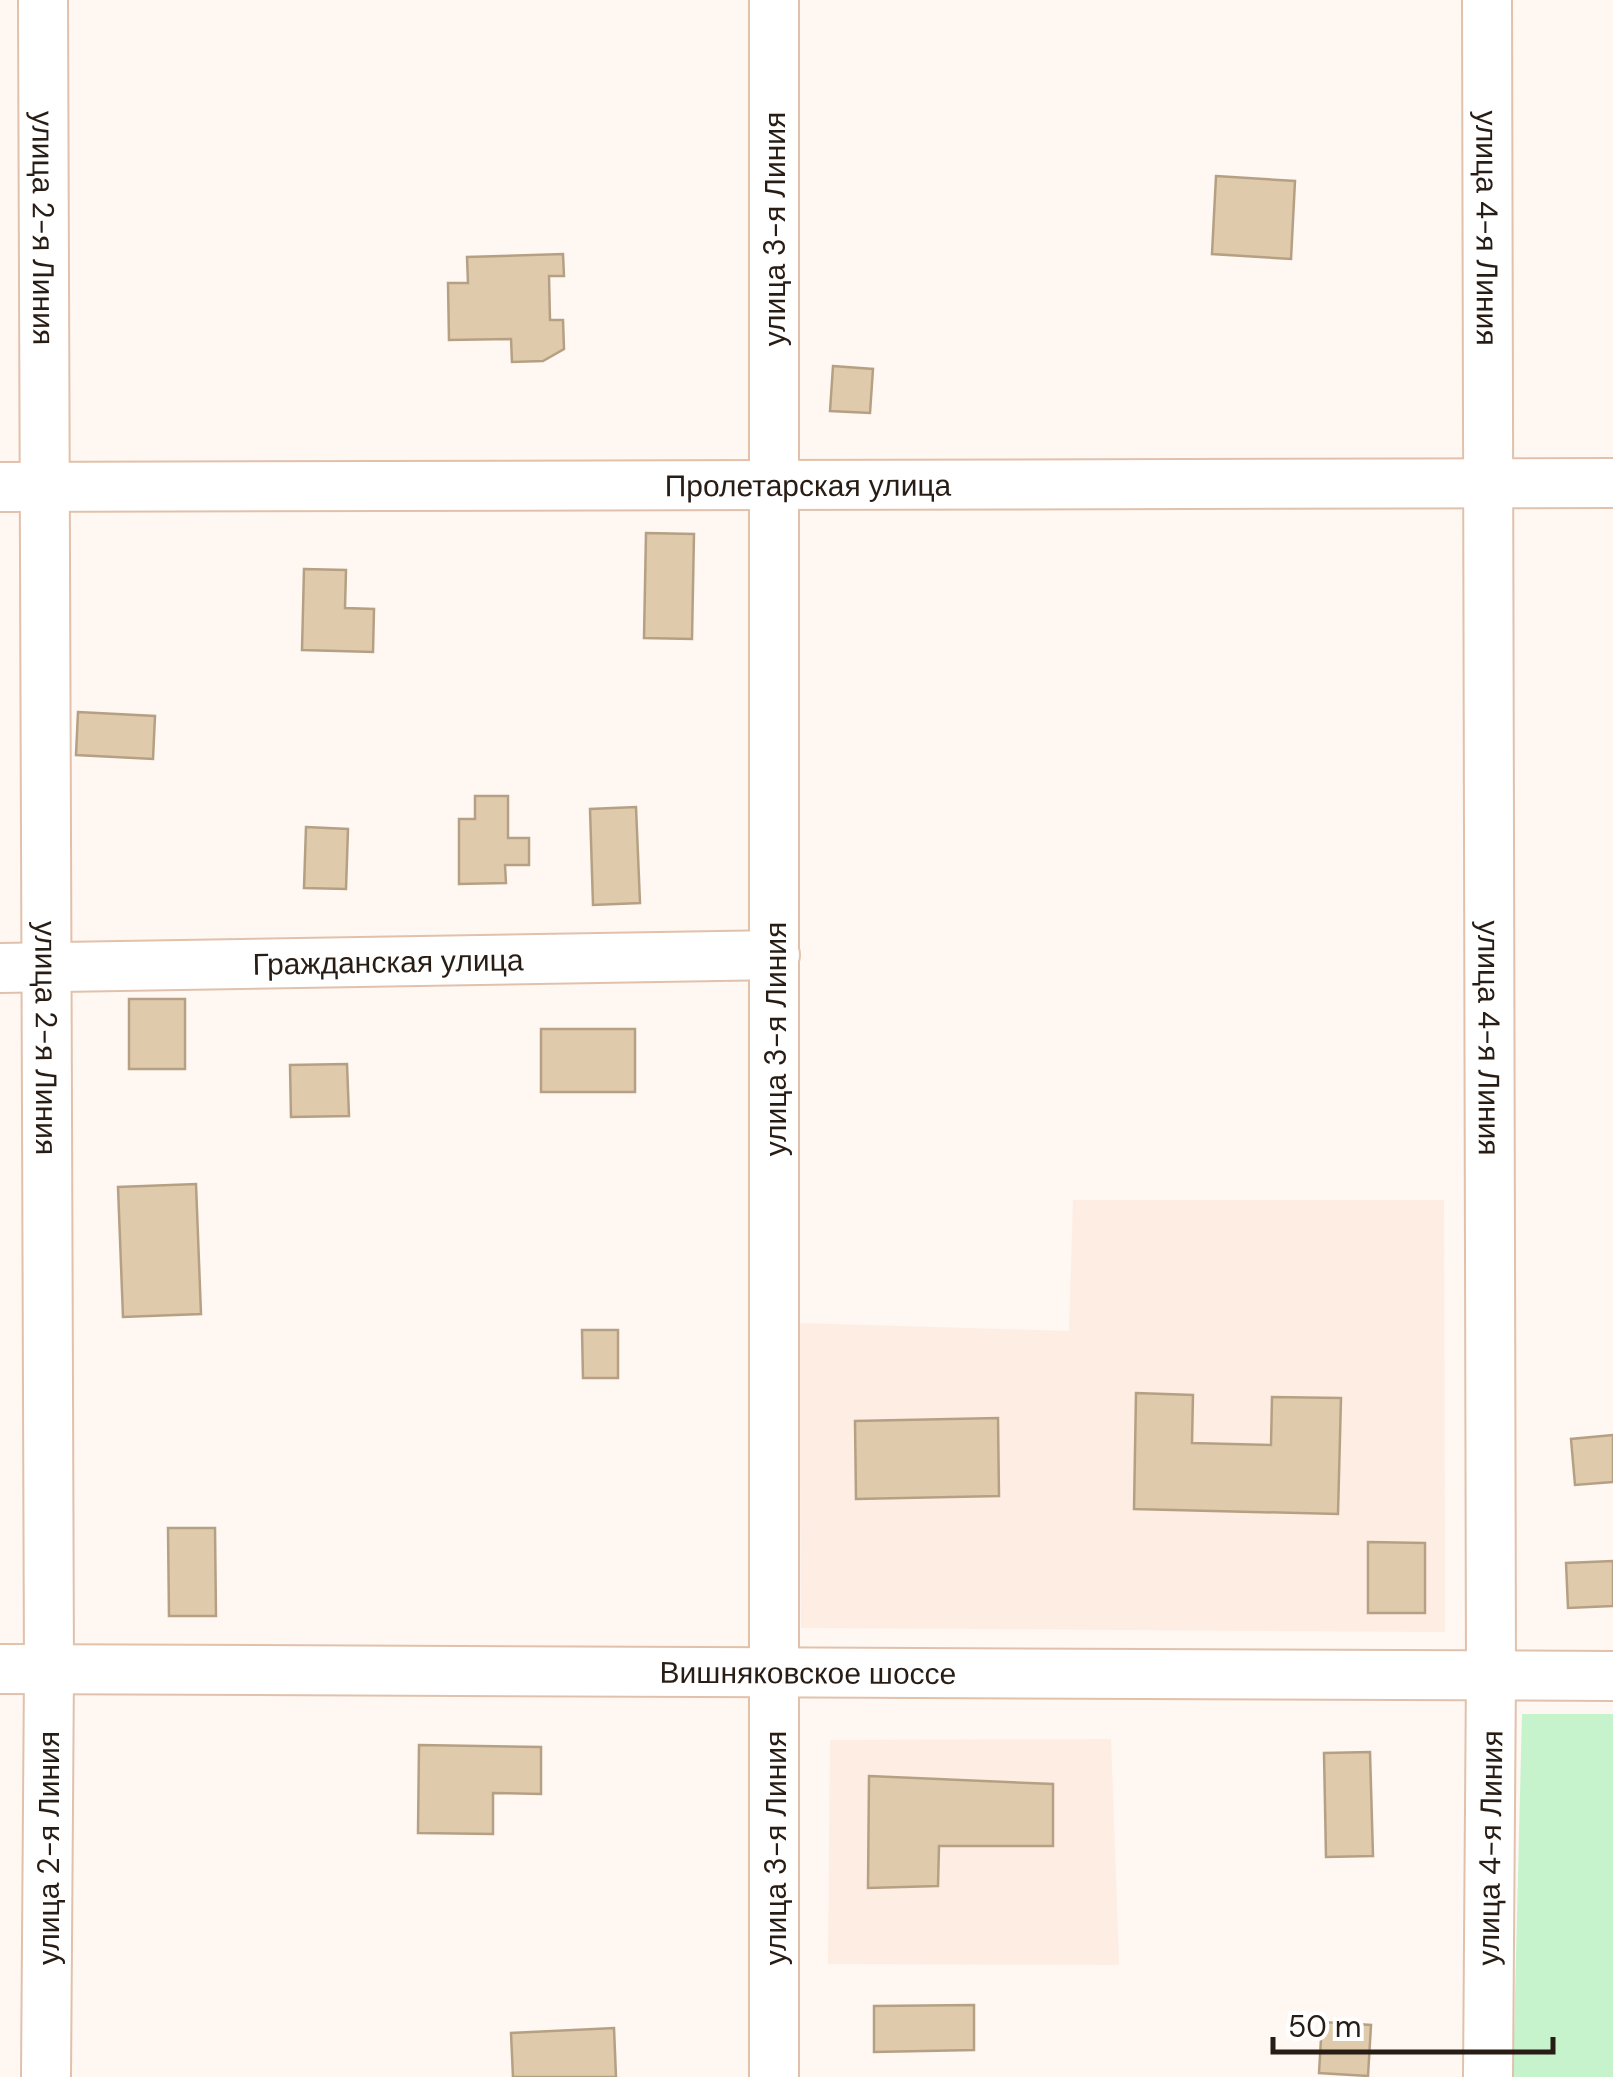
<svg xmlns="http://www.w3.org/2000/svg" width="1613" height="2077" font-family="'DM Sans',sans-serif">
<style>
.built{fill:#feede3}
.green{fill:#c6f3cb}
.building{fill:#e0caac;stroke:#b6a084;stroke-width:2.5}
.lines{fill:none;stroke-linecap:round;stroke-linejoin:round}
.minor-casing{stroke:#e1c1ab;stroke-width:52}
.minor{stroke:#fff;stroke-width:48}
.labels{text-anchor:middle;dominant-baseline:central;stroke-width:8;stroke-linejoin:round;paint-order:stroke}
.street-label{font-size:30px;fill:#281d15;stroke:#fff}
</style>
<rect width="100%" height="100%" fill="#fef7f2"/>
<!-- built -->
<path class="built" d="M1073 1200H1444L1445 1632 801 1628 799 1323 1069 1331Z
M1111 1739 1119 1965 828 1964 830 1740Z"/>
<!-- green -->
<path class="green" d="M1522 1714H1613V2077H1513Z"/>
<!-- building -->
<path class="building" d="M1216 176 1295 181 1291 259 1212 254Z
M563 254 564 276H549L550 320H563L564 349 543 361 512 362 511 339 449 340 448 283H468L467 257Z
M833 366 873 369 870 413 830 411Z
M646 533 694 534 692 639 644 638Z
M304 569 346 570 345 608 374 609 373 652 302 650Z
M78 712 155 716 153 759 76 755Z
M475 796H508V838H529V865H505L506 883 459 884V819H475Z
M636 807 640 903 593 905 590 809Z
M306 827 348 829 346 889 304 888Z
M129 999H185V1069H129Z
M541 1029H635V1092H541Z
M347 1064 349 1116 291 1117 290 1065Z
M196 1184 201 1314 123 1317 118 1187Z
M582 1330H618V1378H583Z
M1136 1393 1193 1395 1192 1443 1271 1445 1272 1397 1341 1398 1338 1514 1134 1509Z
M998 1418 999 1496 856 1499 855 1421Z
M1613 1435V1482L1575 1485 1571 1439Z
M168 1528H215L216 1616H169Z
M1368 1542 1425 1543V1613H1368Z
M1613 1561V1606L1568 1608 1566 1563Z
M419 1745 541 1747V1794L493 1793V1834L418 1833Z
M1370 1752 1373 1856 1326 1857 1324 1753Z
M869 1776 1053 1784V1846H939L938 1886 868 1888Z
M974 2005V2050L874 2052V2006Z
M1322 2022 1371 2025 1368 2076 1319 2073Z
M614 2028 616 2077H513L511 2033Z"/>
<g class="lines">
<defs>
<g id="minor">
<path id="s1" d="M43 0 49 1670 46 2077"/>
<path d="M774 0V2077"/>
<path id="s2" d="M1487 0 1491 1674 1488 2077"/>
<path id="s3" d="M0 487 1613 483"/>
<path id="s4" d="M0 968 775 955"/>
<path id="s5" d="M0 1669 1613 1676"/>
</g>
</defs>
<!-- minor casing -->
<use href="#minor" class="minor-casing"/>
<!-- minor -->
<use href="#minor" class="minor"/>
</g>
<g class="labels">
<!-- street labels -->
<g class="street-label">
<text stroke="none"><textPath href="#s1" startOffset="228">улица 2-я Линия</textPath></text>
<text transform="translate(774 229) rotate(-90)">улица 3-я Линия</text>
<text stroke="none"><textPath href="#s2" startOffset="228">улица 4-я Линия</textPath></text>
<text stroke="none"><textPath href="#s3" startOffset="808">Пролетарская улица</textPath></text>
<text stroke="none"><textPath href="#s4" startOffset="388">Гражданская улица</textPath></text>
<text stroke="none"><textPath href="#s1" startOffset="1038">улица 2-я Линия</textPath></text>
<text transform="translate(775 1039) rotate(-90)">улица 3-я Линия</text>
<text stroke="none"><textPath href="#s2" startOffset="1038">улица 4-я Линия</textPath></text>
<text stroke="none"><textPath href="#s5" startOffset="808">Вишняковское шоссе</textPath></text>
<text transform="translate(48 1848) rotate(-90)">улица 2-я Линия</text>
<text transform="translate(775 1848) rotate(-90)">улица 3-я Линия</text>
<text transform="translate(1490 1848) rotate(-89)">улица 4-я Линия</text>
</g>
</g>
<!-- scale -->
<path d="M1273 2037v15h280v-15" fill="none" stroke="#281d15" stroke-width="5"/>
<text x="1288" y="2037" font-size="30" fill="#281d15" stroke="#ffffff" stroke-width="8" paint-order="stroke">50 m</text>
</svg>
